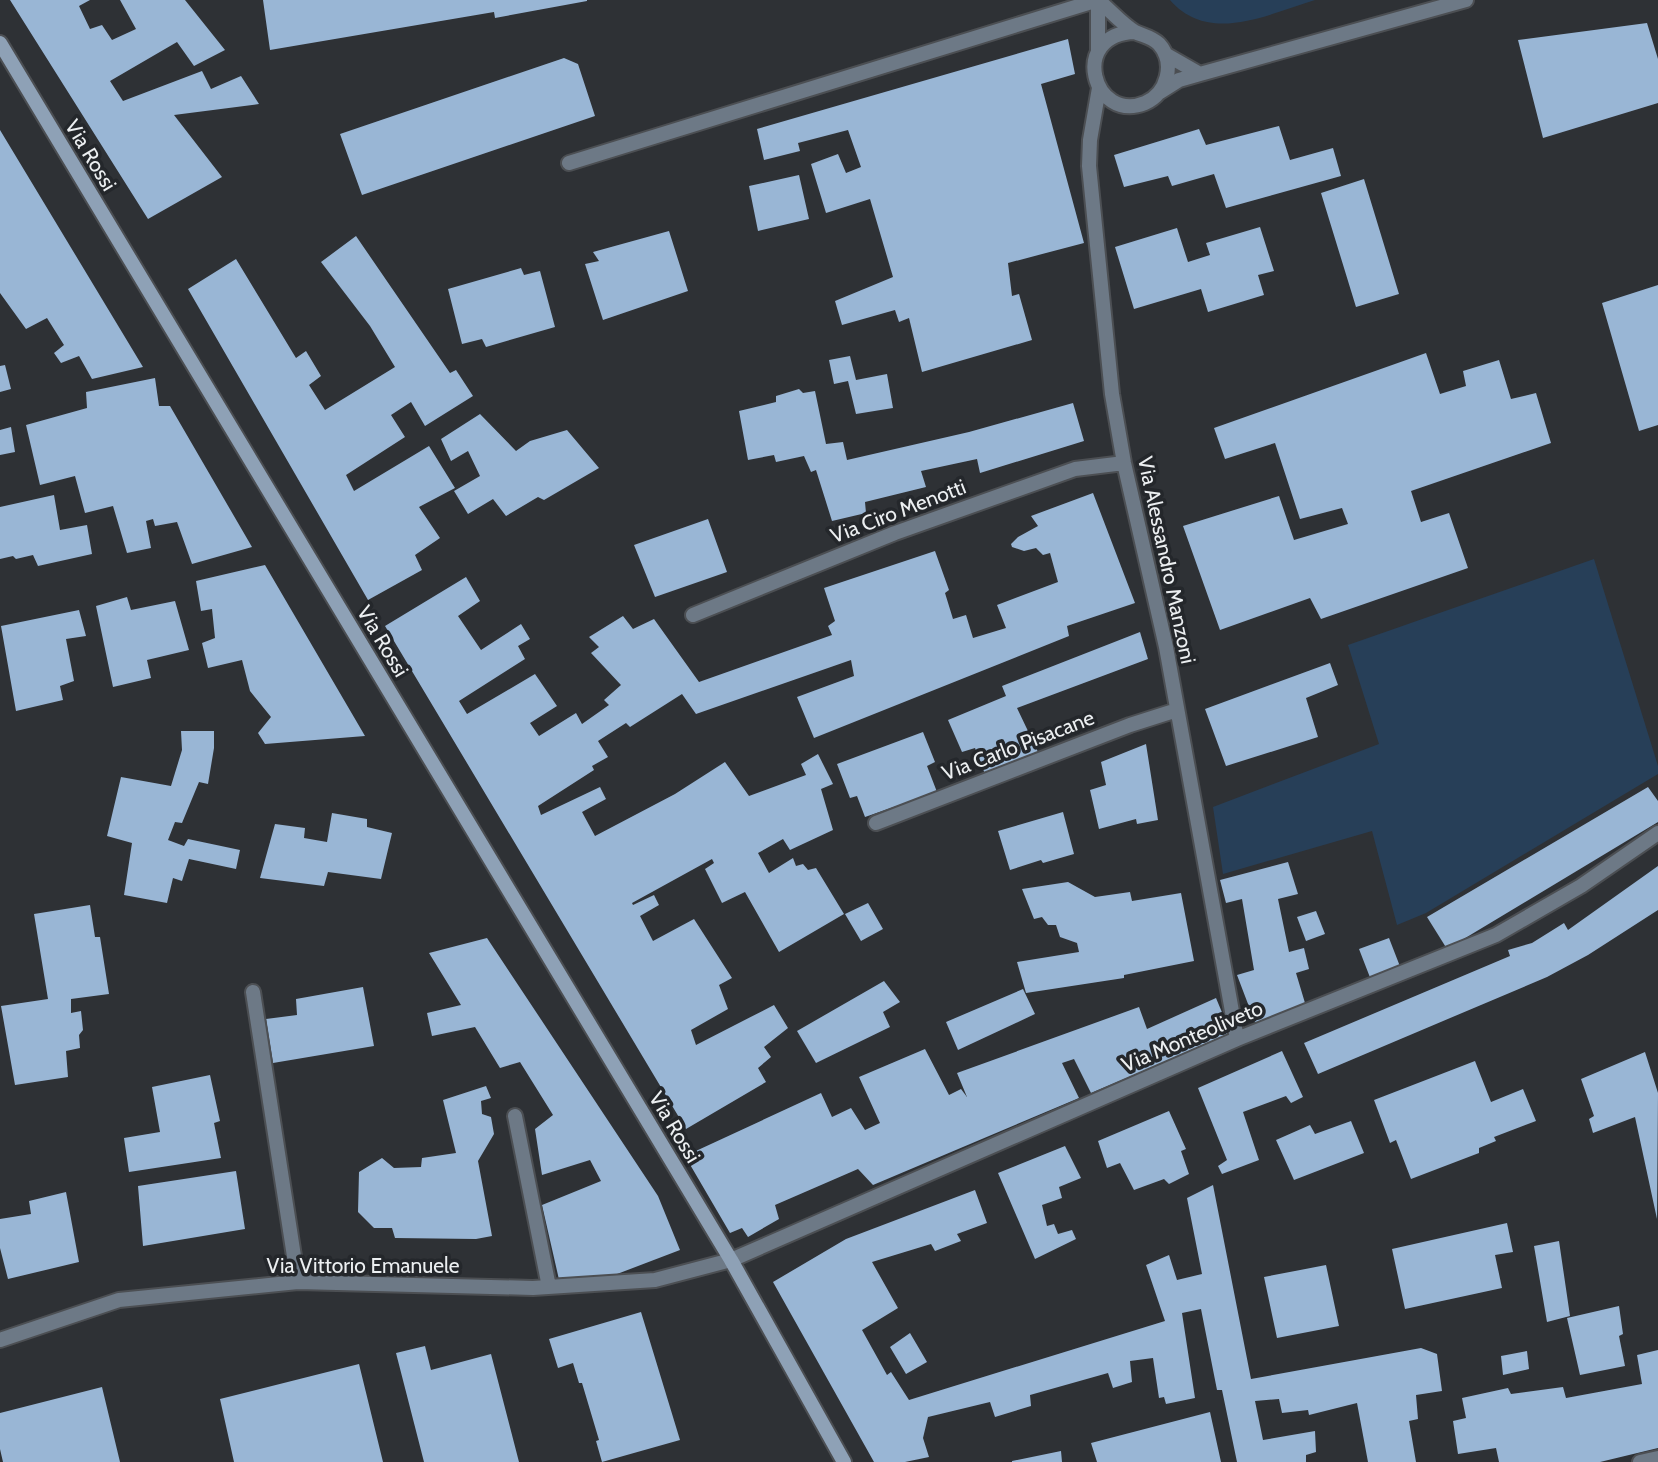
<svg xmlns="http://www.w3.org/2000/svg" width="1658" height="1462" font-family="Cabin,sans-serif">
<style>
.green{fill:#273f58}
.building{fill:#99b6d5}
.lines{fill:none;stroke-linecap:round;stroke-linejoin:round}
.lane-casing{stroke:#4c4f53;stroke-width:18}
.street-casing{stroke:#4c4f53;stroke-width:18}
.secondary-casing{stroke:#4c4f53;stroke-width:18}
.lane{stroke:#6d7986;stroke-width:14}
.street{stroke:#6d7986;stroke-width:14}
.secondary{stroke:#8ea1b6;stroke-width:14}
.labels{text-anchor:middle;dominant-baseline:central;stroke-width:7;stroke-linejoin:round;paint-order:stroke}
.street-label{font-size:21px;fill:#eceff1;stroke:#24272b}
</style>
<rect width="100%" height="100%" fill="#2e3135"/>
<!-- green -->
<path class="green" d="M1170 0H1315C1268 14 1209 45 1170 0Z
M1594 559 1658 766V774L1426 913 1397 925 1372 831 1223 874 1213 807 1379 744 1348 645Z"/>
<!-- building -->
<path class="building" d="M10 0H90L79 6 90 29 102 25 112 40 136 29 120 0H185L225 50 194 66 177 42 110 81 123 101 202 71 211 89 241 76 259 104 174 115 222 177 148 219Z
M263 0H587V1L495 18 494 12 270 50Z
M1647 23 1658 59V103L1543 138 1518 40Z
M1068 39 1075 74 1041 84 1084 243 1008 263 1012 296 1019 294 1032 340 922 372 909 318 899 322 895 310 842 325 835 301 893 277 870 199 826 213 811 164 838 154 846 173 861 167 848 130 798 143 800 151 764 160 757 129Z
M564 58 578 64 595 116 362 195 340 134Z
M1279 126 1290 160 1333 148 1341 176 1226 208 1214 174 1172 186 1168 176 1124 187 1114 155 1199 129 1206 145Z
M0 130 143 367 92 379 79 356 61 363 54 353 64 345 47 318 26 329 0 293Z
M799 175 809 219 758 231 749 186Z
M1364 179 1399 294 1356 307 1321 193Z
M1260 227 1274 271 1258 275 1264 295 1208 312 1201 289 1134 309 1115 247 1177 228 1188 262 1210 255 1206 243Z
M669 231 688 291 603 320 585 264 599 261 593 252Z
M356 236 450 373 456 370 473 396 425 426 411 402 391 415 405 437 346 475 354 491 429 446 455 488 419 507 440 538 415 555 422 570 368 600 188 289 236 259 296 358 306 351 321 376 309 385 325 410 395 367 370 326 321 262Z
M521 268 524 275 540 271 555 327 486 347 482 339 462 344 448 289Z
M1658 285V425L1639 431 1602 303Z
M1426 353 1440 394 1466 386 1463 371 1499 360 1511 399 1536 393 1551 443 1411 491 1421 522 1449 513 1468 568 1321 619 1310 598 1220 630 1183 526 1279 496 1294 540 1348 524 1342 508 1300 519 1275 443 1225 459 1214 428Z
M850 356 856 380 887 374 893 408 856 414 848 381 834 384 829 360Z
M5 365 11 389 0 392V366Z
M155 378 159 406H170L252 547 192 564 177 522 155 526 153 519 146 521 151 548 127 553 113 506 85 513 75 476 40 485 26 425 87 408 86 392Z
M799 389 803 393 815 391 826 444 843 442 847 460 969 432 1073 403 1084 441 980 473 977 459 921 471 926 487 865 502 866 513 832 521 816 470 811 472 804 456 776 462 774 455 748 460 739 411 776 402V396Z
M480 414 516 451 530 441 567 430 599 468 544 500 538 497 506 516 493 499 468 514 454 491 480 476 468 451 451 461 441 439Z
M11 427 15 452 0 455V430Z
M1093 493 1135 603 1067 626 1069 636 814 738 797 697 854 676 851 660 696 714 682 694 630 727 626 723 598 741 608 757 592 766 594 770 538 806 541 815 600 787 606 799 582 812 595 836 675 794 725 762 749 796 806 775 801 764 818 754 833 784 821 789 833 830 790 850 783 839 758 853 769 873 793 858 796 866 803 864 808 870 816 868 844 914 779 952 745 892 722 903 705 869 714 863 712 859 632 903 633 905 654 895 659 905 640 916 653 941 694 919 732 978 719 985 728 1009 691 1030 696 1045 774 1005 788 1028 764 1047 771 1057 758 1068 766 1082 686 1129 385 626 466 577 480 601 458 616 481 650 521 624 530 639 518 646 525 659 459 701 467 714 535 674 557 706 530 723 539 736 576 713 582 724 609 705 604 700 621 685 591 653 599 647 589 637 623 616 633 629 654 619 699 682 832 635 828 626 835 621 824 588 935 551 949 590 945 593 953 619 966 615 973 638 1006 628 997 605 1058 582 1050 553 1043 555 1036 548 1024 551 1012 547 1011 544 1018 537 1038 526 1031 516Z
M54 495 60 530 87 525 92 554 38 566 33 555 16 559 13 556 0 559V507Z
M708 519 727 572 655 597 634 545Z
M265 565 365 736 265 744 258 733 271 717 250 691 242 660 208 668 202 643 215 638 212 609 201 611 196 581Z
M127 597 131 610 175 601 189 650 147 660 151 678 113 687 96 606Z
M79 610 86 636 66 639 74 681 60 686 63 700 16 711 1 626Z
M1140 632 1148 659 1017 708 1038 752 985 774 975 748 962 752 948 720 1006 696 1002 686Z
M1330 663 1338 685 1306 698 1318 737 1226 766 1205 709Z
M181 731H214V748L208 784 199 782 182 823 175 822 168 840 184 846 188 839 240 850 236 869 189 859 182 881 173 878 167 903 124 895 132 843 107 836 121 777 171 786 182 750Z
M923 732 935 762 927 766 937 792 865 817 857 796 850 798 837 764Z
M1146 744 1158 820 1137 824 1136 819 1099 829 1090 790 1106 785 1101 762Z
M1648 787 1658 801V822L1447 949 1427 917Z
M1063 812 1074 854 1043 863 1041 860 1010 870 998 831Z
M332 813 367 819V827L392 833 381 879 328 872 324 886 260 878 275 824 305 828 304 838 327 842Z
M1288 862 1298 894 1278 899 1289 952 1304 948 1309 969 1296 973 1305 1003 1256 1025 1237 975 1254 970 1242 899 1226 903 1220 880Z
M1658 866V910L1588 955 1547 977 1318 1074 1304 1043 1510 956 1508 950 1532 943 1564 923 1568 930Z
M1068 882 1095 897 1130 892 1132 901 1181 893 1194 961 1124 975V978L1026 993 1017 962 1079 952 1077 943 1060 937 1056 925H1048L1042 917 1034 919 1022 889Z
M868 903 883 929 861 941 845 914Z
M90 905 95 937H100L109 994 71 999V1013L81 1011 83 1030 79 1035 80 1048 66 1051 68 1077 15 1085 1 1006 48 999 34 914Z
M1316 911 1325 934 1306 941 1297 917Z
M487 938 658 1196 680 1250 604 1279 560 1284 542 1205 601 1181 590 1160 542 1175 535 1129 553 1115 520 1062 500 1068 475 1027 432 1036 427 1013 461 1005 429 953Z
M1389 938 1401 969 1371 980 1359 949Z
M884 981 900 1002 883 1012 890 1027 816 1063 797 1031Z
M363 987 374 1046 273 1063 266 1019 297 1015 296 999Z
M1023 989 1035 1014 958 1050 946 1022Z
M1216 998 1231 1034 1091 1093 1074 1059 1062 1063 1079 1098 873 1185 858 1169 775 1205 779 1219 748 1237 742 1228 730 1233 685 1156 821 1093 832 1117 851 1108 865 1130 880 1123 859 1077 925 1049 949 1095 961 1089 967 1097 957 1073 1139 1007 1147 1029Z
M1282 1051 1303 1097 1291 1103 1286 1096 1243 1112 1259 1160 1222 1174 1218 1166 1227 1160 1198 1088Z
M1645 1052 1658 1093 1657 1219 1635 1117 1593 1133 1589 1119 1594 1116 1581 1079Z
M1475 1061 1491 1102 1523 1089 1536 1121 1494 1137 1496 1141 1479 1148V1153L1411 1179 1396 1140 1390 1143 1374 1100Z
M210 1075 220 1121 214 1123 221 1158 129 1172 124 1138 160 1132 152 1087Z
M486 1086 491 1098 481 1101 482 1114 491 1117 494 1134 478 1161 492 1236 476 1239 395 1238 392 1228H374L358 1212 359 1172 382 1158 394 1168 421 1167 422 1158 456 1153 443 1100Z
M1169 1111 1186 1149 1181 1151 1189 1174 1169 1184 1164 1179 1134 1190 1120 1163 1107 1168 1098 1141Z
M1351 1121 1364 1153 1294 1180 1276 1140 1310 1125 1315 1134Z
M1065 1146 1081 1178 1059 1187 1062 1198 1042 1205 1047 1226 1054 1224 1058 1234 1072 1230 1076 1239 1035 1259 998 1173Z
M236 1171 245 1229 143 1246 138 1186Z
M1213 1185 1251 1379 1421 1348 1437 1354 1442 1391 1416 1395 1418 1419 1409 1421 1416 1462H1368L1357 1403 1309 1415 1308 1410 1282 1413 1279 1399 1255 1401 1263 1440 1315 1431 1316 1452 1306 1455V1462H1237L1222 1390H1217L1201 1309 1182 1313 1195 1398 1166 1404 1164 1397 1159 1398 1153 1358 1130 1361 1132 1382 1113 1388 1108 1373 1030 1395 1031 1406 995 1417 990 1402 928 1417 923 1438 929 1457 905 1462H874L773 1282 846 1239 975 1190 987 1223 957 1234 961 1241 935 1251 931 1244 872 1262 898 1308 862 1330 887 1375 891 1372 909 1400 1165 1321 1146 1265 1169 1255 1177 1280 1202 1274 1187 1198Z
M66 1192 79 1262 8 1279 0 1248V1219L31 1214 29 1201Z
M1507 1223 1513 1252 1495 1255 1502 1288 1405 1309 1392 1249Z
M1559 1241 1570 1316 1547 1322 1534 1246Z
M1326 1265 1339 1326 1277 1338 1264 1277Z
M1619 1306 1623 1334 1619 1336 1625 1366 1580 1375 1567 1318Z
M641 1312 680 1440 602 1462 596 1441 599 1440 582 1383H579L573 1363 558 1368 549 1339Z
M910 1333 927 1362 906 1374 890 1347Z
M425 1346 431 1370 491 1354 519 1462H424L396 1353Z
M1658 1350V1448L1600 1462H1499L1496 1448 1458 1454 1453 1421 1466 1418 1462 1398 1508 1388 1511 1394 1563 1387 1566 1398 1642 1384 1637 1355Z
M1527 1351 1529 1369 1503 1375 1501 1356Z
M359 1364 383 1462H234L220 1399Z
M102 1387 120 1462H3L0 1449V1413Z
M1210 1412 1221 1462H1097L1091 1443Z
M1061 1451 1062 1462H1012V1461Z"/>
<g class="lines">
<defs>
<path id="lane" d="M569 163 1098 0"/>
<path id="street" d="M1098 0C1110 10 1122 24 1135 32 1144 36 1152 37 1159 44 1176 63 1167 94 1145 103 1093 124 1068 34 1135 32
M1098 51V0
M1165 54 1200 74
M1099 88 1090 140 1089 166 1112 394 1124 463 1166 647 1237 1039
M1160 92 1179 80 1200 74 1466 0
M693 615 895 533 1075 469 1124 463
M876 823 1130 725 1177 710
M253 992 298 1282
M515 1116 549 1287
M0 1340 119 1300 298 1282 533 1288 655 1280 731 1260 1237 1039 1496 935 1581 886 1658 833
M1640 1462 1658 1458"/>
<path id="secondary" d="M0 43 731 1260 844 1462"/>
</defs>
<!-- lane casing -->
<use href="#lane" class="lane-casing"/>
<!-- street casing -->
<use href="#street" class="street-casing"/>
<!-- secondary casing -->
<use href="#secondary" class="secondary-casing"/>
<!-- lane -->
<use href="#lane" class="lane"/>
<!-- street -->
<use href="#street" class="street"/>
<!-- secondary -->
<use href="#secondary" class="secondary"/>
</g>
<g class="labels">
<!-- street labels -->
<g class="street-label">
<text transform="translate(91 155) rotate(59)">Via Rossi</text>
<text transform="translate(898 511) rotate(-21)">Via Ciro Menotti</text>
<text transform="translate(1167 560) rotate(78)">Via Alessandro Manzoni</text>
<text transform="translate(383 641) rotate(59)">Via Rossi</text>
<text transform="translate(1018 745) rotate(-21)">Via Carlo Pisacane</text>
<text transform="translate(1192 1036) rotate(-23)">Via Monteoliveto</text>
<text transform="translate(675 1127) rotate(59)">Via Rossi</text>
<text x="363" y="1265">Via Vittorio Emanuele</text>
</g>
</g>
</svg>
